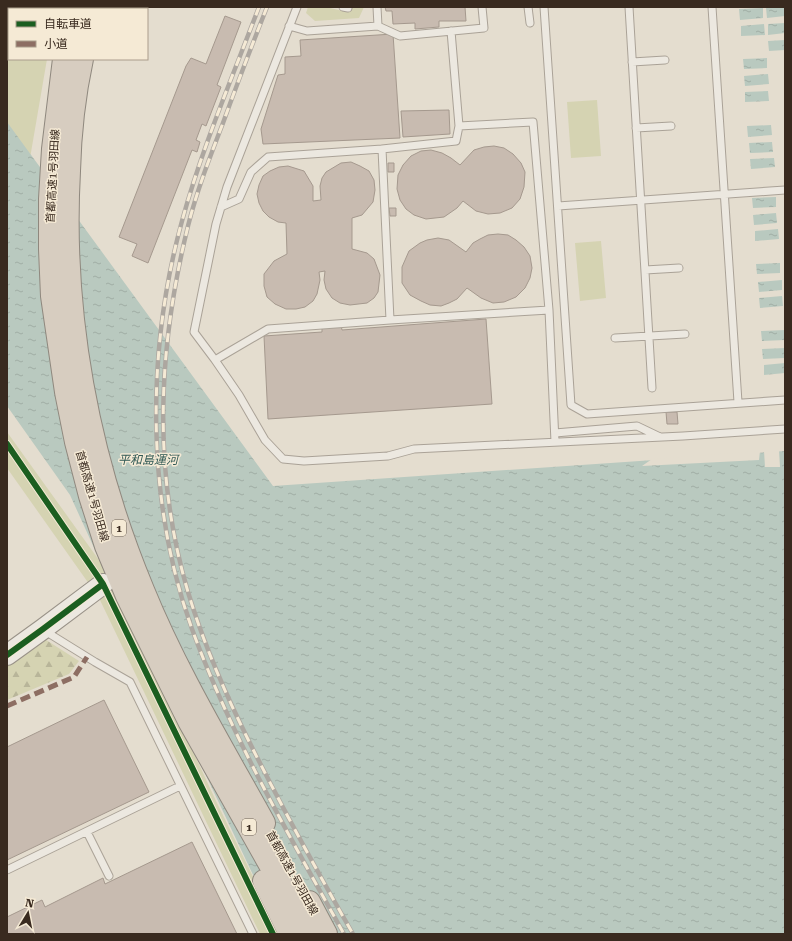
<svg xmlns="http://www.w3.org/2000/svg" width="792" height="941" font-family="'Roboto Serif','Noto Sans JP',serif">
<style>
.green{fill:#d5d3b2}
.forest{fill:url(#forest-firs)}
.water{fill:url(#water-ripples)}
.pier{fill:#e4ddcf}
.building{fill:#c8bbb0;stroke:#a5998e}
.lines{fill:none;stroke-linecap:round;stroke-linejoin:round}
.lane-casing{stroke:#aaa297;stroke-width:9}
.secondary-casing{stroke:#999288;stroke-width:22}
.highway-casing{stroke:#8f887e;stroke-width:24}
.lane{stroke:#ece8e0;stroke-width:7}
.secondary{stroke:#ece8e0;stroke-width:20}
.highway{stroke:#d7cdc0;stroke-width:22}
.rail-casing{stroke:#ada7a0;stroke-width:4.5}
.rail{stroke:#f5ead5;stroke-width:3;stroke-dasharray:9;stroke-linecap:butt}
.highway-bridge-casing{stroke:#8f887e;stroke-width:24;stroke-linecap:butt}
.highway-bridge{stroke:#d7cdc0;stroke-width:22}
.quiet{stroke:#8d6e63;stroke-width:5;stroke-dasharray:10 5;stroke-linecap:butt}
.cycleway-casing{stroke:#f5ead5;stroke-width:8}
.cycleway{stroke:#1b5e20;stroke-width:6}
.labels{text-anchor:middle;dominant-baseline:central;stroke-width:3;stroke-linejoin:round;paint-order:stroke}
.shield{fill:#f5ead5;stroke:#716456;stroke-width:1}
.shield-label{font-size:10px;font-weight:bold;fill:#392a1f}
.street-label{font-size:11px;fill:#392a1f;stroke:#f5ead5}
.water-label{font-size:12px;font-style:italic;fill:#2f5854;stroke:#f5ead5}
</style>
<defs>
<pattern id="forest-firs" width="22" height="20" patternUnits="userSpaceOnUse"><rect width="22" height="20" fill="#d5d3b2"/><path d="M5 1l3.5 6h-7zM16 11l3.5 6h-7z" fill="#b8b599"/></pattern>
<pattern id="water-ripples" width="26" height="14" patternUnits="userSpaceOnUse"><rect width="26" height="14" fill="#b9c9bf"/><path d="M2 4q2-2 4 0t4 0M15 11q2-2 4 0t4 0" fill="none" stroke="#a0ada4"/></pattern>
</defs>
<rect width="100%" height="100%" fill="#e4ddcf"/>
<!-- green -->
<path class="green" d="M7 7H50L52 9H9V59H47L29 164 7 132Z
M308 7H330V8L347 12 348 7H364L359 18 315 21 306 13Z
M597 100 601 156 571 158 567 102Z
M601 241 606 298 580 301 575 243Z
M7 432 114 581 216 801 281 934H260L99 598 7 468Z"/>
<!-- forest -->
<path class="forest" d="M43 638 79 661 69 674 7 700V664Z"/>
<!-- water -->
<path class="water" d="M785 7V16L767 18 766 8Z
M763 8V18L740 20 739 9Z
M785 23V33L768 35V24Z
M764 24 765 35 741 36V26Z
M785 40V50L769 51 768 41Z
M767 58V68L744 69 743 59Z
M768 74 769 84 745 86 744 76Z
M768 91 769 101 745 102V92Z
M7 122 273 486 785 451V934H281L114 581 100 561 70 495 7 406Z
M771 125 772 135 748 137 747 126Z
M772 142 773 152 750 153 749 143Z
M774 158 775 167 751 169 750 159Z
M776 197V207L753 208 752 198Z
M776 213 777 223 754 225 753 215Z
M778 229 779 239 755 241V231Z
M780 263V273L757 274 756 264Z
M782 280V290L759 292 758 282Z
M782 296 783 306 760 308 759 298Z
M785 330V340L762 341 761 331Z
M785 348V358L763 359 762 349Z
M785 363V373L764 375V365Z"/>
<!-- pier -->
<path class="pier" d="M779 450 780 467H765L764 451Z
M760 451 759 460 642 466 652 459Z"/>
<!-- building -->
<path class="building" d="M385 7H465L466 21H439V27L415 29V23L393 24 392 11H386Z
M225 16 241 22 217 85 221 87 206 126 202 124 196 140 200 142 197 152 192 150 148 263 132 256 137 244 119 237 186 66 191 58 206 64Z
M393 34 400 138 263 144 261 129 278 75 285 74V57L301 56 300 40Z
M449 110 450 134 403 137 401 111Z
M494 146 504 148 513 154 521 163 525 172 524 187 520 199 512 208 500 213 488 214 476 211 463 201 457 208 444 217 426 219 414 215 406 209 400 200 397 189 398 175 403 165 411 156 421 151 431 150 442 153 451 158 460 165 474 150 484 147Z
M351 162 360 166 369 171 374 180 375 190 373 202 362 215 352 218V249L367 253 374 259 380 275 378 292 374 298 367 303 350 305 340 303 332 298 326 289 324 280 325 271 319 272 320 280 317 294 313 301 305 307 296 309H286L275 304 267 297 264 286V274L274 261 287 254 286 223 278 222 269 217 263 211 259 203 257 194 259 185 263 176 270 171 279 167 288 166 304 171 313 186V201L321 200 320 186 322 178 326 172 341 163Z
M388 163H394V172H388Z
M389 208H396V216H390Z
M498 234 508 235 516 240 524 247 530 256 532 268 530 278 525 288 516 297 504 302 493 303 481 298 467 288 457 299 449 303 441 306 430 305 421 301 410 295 402 283V267L409 251 420 243 427 240 438 238 449 240 466 252 473 243 480 239 488 235Z
M486 319 492 404 268 419 264 336 322 332V326L341 325 342 330Z
M666 412H677L678 424H667Z
M104 700 149 792 7 860V747Z
M192 842 237 934H7V917L42 900 45 907 103 878 105 884Z"/>
<g class="lines">
<defs>
<path id="lane" d="M297 7 227 187 216 224 194 332 215 360 239 395 265 440 283 459 304 461 388 456 414 449 683 436 785 429
M343 7 348 8
M377 7 378 26
M528 7 530 23
M544 7 571 405 587 414 785 400
M629 7 652 388
M712 7 738 402
M289 26 307 31 378 26 400 36 484 28 482 7
M632 62 665 60
M459 126 533 122 549 310 555 442
M636 128 671 126
M558 206 785 190
M221 207 239 199 251 172 268 157 382 149
M645 270 679 268
M390 320 382 149 456 141 459 126 451 31
M615 338 685 334
M215 360 268 329 390 320 549 310
M555 433 637 426 660 437
M45 631 95 662 130 682 253 934
M87 832 109 876
M7 870 180 786"/>
<path id="secondary" d="M129 9 132 7
M7 655 43 629 103 584"/>
<path id="highway" d="M93 9 94 7
M64 59 53 149 50 199V249L52 296 66 392 76 442 90 496 106 546 127 596 189 721 309 934
M82 59C74 96 70 133 69 171 61 314 88 458 143 590 176 671 222 747 264 823
M264 881 290 934
M309 902 326 934"/>
</defs>
<!-- lane casing -->
<use href="#lane" class="lane-casing"/>
<!-- secondary casing -->
<use href="#secondary" class="secondary-casing"/>
<!-- highway casing -->
<use href="#highway" class="highway-casing"/>
<!-- lane -->
<use href="#lane" class="lane"/>
<!-- secondary -->
<use href="#secondary" class="secondary"/>
<!-- highway -->
<use href="#highway" class="highway"/>
<defs>
<path id="rail" d="M259 7C232 78 202 148 182 221 146 352 146 501 192 629 231 736 289 835 344 934
M267 7C252 45 237 84 223 123 210 157 197 190 188 226 158 348 152 470 188 592 206 652 232 709 261 765 290 822 321 878 353 934"/>
</defs>
<!-- rail casing -->
<use href="#rail" class="rail-casing"/>
<!-- rail -->
<use href="#rail" class="rail"/>
<defs>
<path id="highway-bridge" d="M74 9 75 7"/>
</defs>
<!-- highway-bridge casing -->
<use href="#highway-bridge" class="highway-bridge-casing"/>
<!-- highway-bridge -->
<use href="#highway-bridge" class="highway-bridge"/>
<!-- quiet -->
<path class="quiet" d="M7 706 74 677 87 657"/>
<defs>
<path id="cycleway" d="M7 444 103 584 273 934
M7 655 43 629 103 584"/>
</defs>
<!-- cycleway casing -->
<use href="#cycleway" class="cycleway-casing"/>
<!-- cycleway -->
<use href="#cycleway" class="cycleway"/>
</g>
<g class="labels">
<!-- shield labels -->
<g class="shield">
<rect x="112" y="520" width="14" height="16" rx="3"/>
<rect x="242" y="819" width="14" height="16" rx="3"/>
</g>
<g class="shield-label">
<text x="119" y="528">1</text>
<text x="249" y="827">1</text>
</g>
<!-- street labels -->
<g class="street-label">
<text transform="translate(53 176) rotate(-87)">首都高速1号羽田線</text>
<text transform="translate(92 496) rotate(74)">首都高速1号羽田線</text>
<text transform="translate(292 873) rotate(61)">首都高速1号羽田線</text>
</g>
<!-- water labels -->
<g class="water-label">
<text x="148" y="460">平和島運河</text>
</g>
</g>
<!-- border -->
<rect width="792" height="941" fill="none" stroke="#392a1f" stroke-width="16"/>
<!-- legend -->
<rect x="8" y="8" width="140" height="52" fill="#f5ead5" stroke="#aa9d8c"/>
<rect x="16" y="21" width="20" height="6" fill="#1b5e20" stroke="#aa9d8c"/>
<text x="44" y="28" font-size="12" fill="#392a1f">自転車道</text>
<rect x="16" y="41" width="20" height="6" fill="#8d6e63" stroke="#aa9d8c"/>
<text x="44" y="48" font-size="12" fill="#392a1f">小道</text>
<!-- north arrow -->
<g transform="translate(28 913) rotate(10)" stroke="#f5ead5" stroke-width="3" paint-order="stroke">
<path d="M0-3L7 15L0 10L-7 15Z" fill="#392a1f"/>
<text y="-6" font-size="11" font-weight="bold" text-anchor="middle" fill="#392a1f">N</text>
</g>
</svg>
